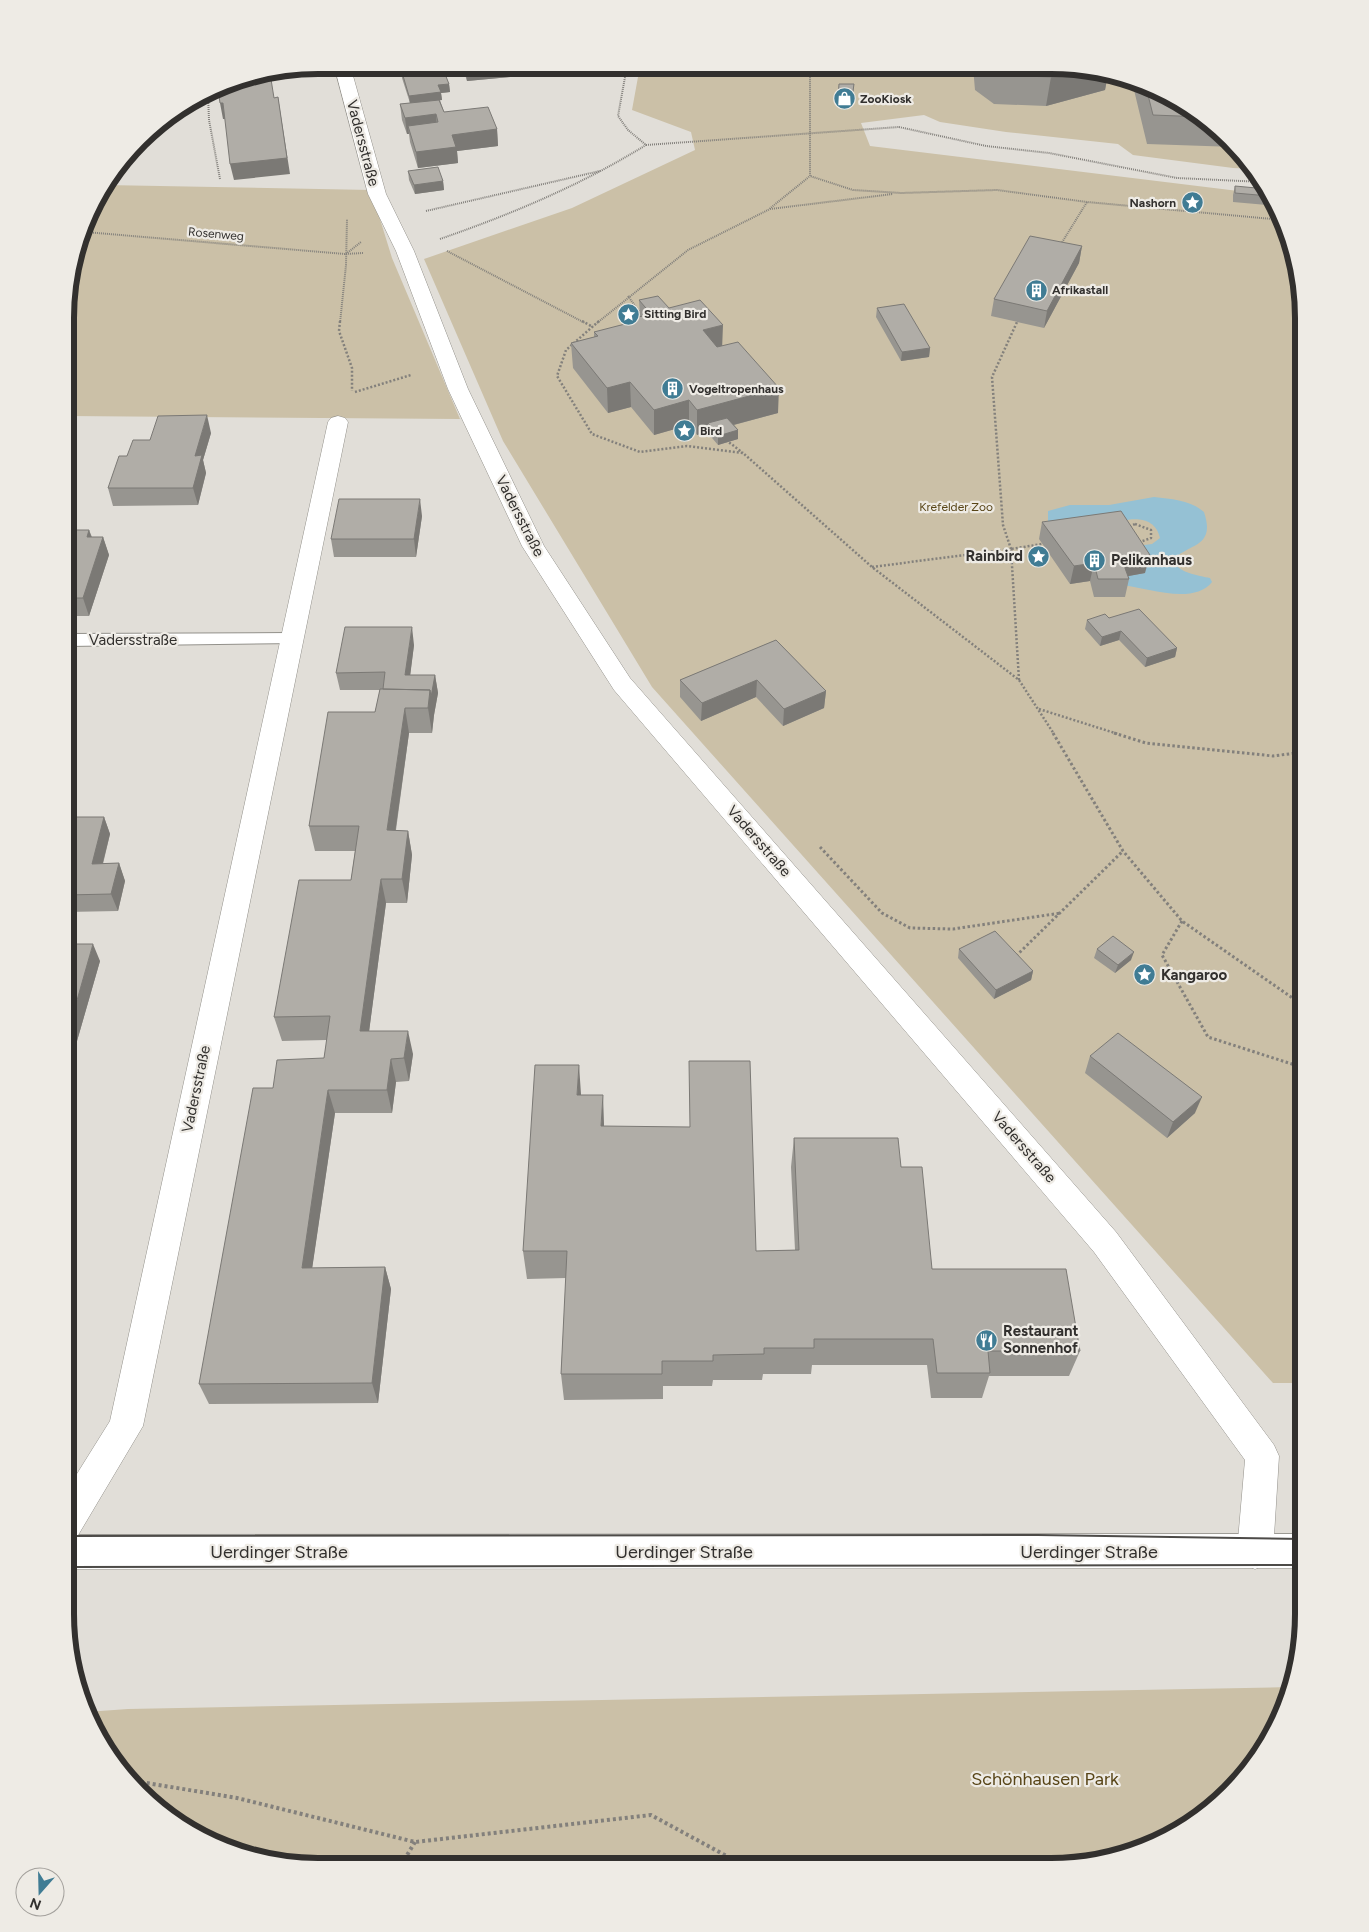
<svg xmlns="http://www.w3.org/2000/svg" width="1369" height="1932" font-family="Figtree,sans-serif">
<style>
.green{fill:#cbc0a7}
.water{fill:#95c1d4}
.lines{fill:none;stroke-linecap:round;stroke-linejoin:round}
.service-casing{stroke:#93918b;stroke-width:2}
.minor-casing{stroke:#93918b;stroke-width:1}
.secondary-casing{stroke:#93918b;stroke-width:1}
.path-far3{stroke:#83807c;stroke-width:2;stroke-dasharray:1 1;stroke-linecap:butt}
.path-far2{stroke:#83807c;stroke-width:2.5;stroke-dasharray:2 2;stroke-linecap:butt}
.path-far1{stroke:#83807c;stroke-width:3;stroke-dasharray:2.5 2.5;stroke-linecap:butt}
.path{stroke:#83807c;stroke-width:4;stroke-dasharray:3 3;stroke-linecap:butt}
.service{fill:#fff;fill-rule:evenodd}
.minor{fill:#fff;fill-rule:evenodd}
.secondary{fill:#fff;fill-rule:evenodd}
.tram{stroke:#4d4b48;stroke-width:2}
.path-bridge{stroke:#83807c;stroke-width:2;stroke-dasharray:1 1;stroke-linecap:butt}
.wall{fill:#979590}
.shaded-wall{fill:#7b7975}
.building{fill:#b0ada7;stroke:#7b7975}
.labels{text-anchor:middle;dominant-baseline:central;stroke-width:4.5;stroke-linejoin:round;paint-order:stroke}
.far-poi-label{font-size:12px;font-weight:bold;fill:#32302e;stroke:#eeebe5;text-anchor:start}
.far-street-label{font-size:12px;fill:#32302e;stroke:#eeebe5}
.far-park-label{font-size:12px;fill:#584517;stroke:#eeebe5}
.street-label{font-size:15px;fill:#32302e;stroke:#eeebe5}
.poi-label{font-size:15px;font-weight:bold;fill:#32302e;stroke:#eeebe5;text-anchor:start}
.near-street-label{font-size:18px;fill:#32302e;stroke:#eeebe5}
.near-park-label{font-size:18px;fill:#584517;stroke:#eeebe5}
.rim{fill:none;stroke:#32302e;stroke-width:6}
</style>
<rect width="100%" height="100%" fill="#e1ded8"/>
<!-- green -->
<path class="green" d="M640 66 1084 67 1148 84 1205 117 1255 169 1233 168 1133 155 1118 144 1006 132 940 122 924 115 861 123 870 146 1271 195C1294 233 1298 275 1304 318V1383H1273L652 687 503 441 424 259 572 208 695 150 691 132 632 110Z
M105 185 371 190 392 258 460 419 67 416V285L99 192Z
M1292 1687 1290 1696 1261 1755 1218 1804 1163 1841 1116 1858 1051 1867 285 1865 221 1848 164 1815 117 1768 91 1726 86 1712 128 1709Z"/>
<!-- water -->
<path class="water" d="M1154 497C1172 499 1190 500 1204 512 1216 548 1189 543 1173 560 1176 572 1199 576 1210 578L1212 582C1193 606 1146 587 1121 585L1129 547 1152 544 1160 538C1156 519 1138 517 1122 521L1048 522V511L1070 505H1109Z"/>
<g class="lines">
<defs>
<path id="service" d="M290 633 296 635 299 639 296 643 67 646V634Z"/>
<path id="minor" d="M334 65H350L386 194 414 251 468 389 544 546 630 678 1116 1232 1274 1445 1279 1456 1273 1552 1267 1564 1255 1569 1243 1564 1237 1552 1245 1460 1094 1252 614 690 522 546 448 389 396 251 368 194Z
M338 416 345 418 348 422 143 1426 77 1537 65 1542V1493L110 1421 328 422 331 418Z"/>
<path id="secondary" d="M1303 1534V1568L65 1569V1535Z"/>
</defs>
<!-- service casing -->
<use href="#service" class="service-casing"/>
<!-- minor casing -->
<use href="#minor" class="minor-casing"/>
<!-- secondary casing -->
<use href="#secondary" class="secondary-casing"/>
<!-- path-far3 -->
<path class="path-far3" d="M793 66 810 76
M815 66 810 76V176L853 190 901 193 997 190 1087 202 1283 220
M208 95 209 120 220 179
M899 127 986 146 1049 153 1177 178 1263 182
M770 209 893 194
M426 211 600 171
M85 232 345 254 363 253
M440 239C512 214 581 185 646 145L628 130 618 116 627 66
M1061 244 1087 202
M447 251 585 323
M346 254 361 242
M628 296 641 314
M340 323 346 265 347 219
M597 323 688 250 768 210 810 176"/>
<!-- path-far2 -->
<path class="path-far2" d="M340 321 339 331 352 368V391
M582 321 593 327
M599 321 566 350 557 376 592 434 640 452 687 446 743 453 872 567 1019 680 1054 734
M355 392 411 375
M726 440 743 453
M1135 524 1151 530V538L1140 542 1127 537 1125 529Z
M872 567 1011 549 1003 525 992 377 1017 322
M1019 680 1011 549 1042 544
M1039 709 1118 734"/>
<!-- path-far1 -->
<path class="path-far1" d="M1053 733 1123 851 1182 921 1304 1006
M1114 733 1146 743 1273 756 1304 752
M820 847 882 913 910 928 953 929 1061 913
M1182 921 1162 955 1208 1037 1295 1065 1304 1061
M1016 956 1123 851"/>
<!-- path -->
<path class="path" d="M129 1780 237 1798 415 1842 651 1815 745 1866
M401 1865 415 1842"/>
<!-- service -->
<use href="#service" class="service"/>
<!-- minor -->
<use href="#minor" class="minor"/>
<!-- secondary -->
<use href="#secondary" class="secondary"/>
<!-- tram -->
<path class="tram" d="M65 1536 1038 1535 1303 1539
M65 1567 1303 1565"/>
<!-- path-bridge -->
<path class="path-bridge" d="M646 145 899 127"/>
</g>
<!-- wall -->
<path class="wall" d="M462 65 508 66 509 69 510 77 467 81Z
M973 67H1084L1108 74 1105 90 1046 106 994 104 975 90Z
M401 69 433 71 449 84 450 92 441 93 442 100H440L444 112 497 129 498 146 457 151 458 163 418 168 410 142 409 134H407L402 120 400 104 410 103 402 78Z
M1130 80 1148 84 1205 117 1235 147 1147 144 1134 90 1130 82Z
M854 84 852 106 837 105 838 97Z
M408 171 443 181 444 190 415 194 409 180Z
M1235 186 1269 196 1267 205 1233 202V195Z
M1082 246 1079 263 1044 328 991 316 994 299Z
M639 300 669 308 723 346 778 413 734 425 738 430V439L718 445 707 432 697 435 689 425 654 435 631 407 608 413 573 368 571 343 594 337V332L623 325 622 321 640 316Z
M877 308 930 348 929 357 901 361 876 317Z
M211 433 203 460 206 473 198 505 113 506 108 488 127 456 150 440Z
M422 516 416 557H334L331 539Z
M1042 522 1145 573 1128 576 1129 579 1125 597H1094L1090 581 1070 584 1039 539Z
M67 530H89L92 537H103L109 555 89 616H73L68 630H67Z
M1109 618 1177 648 1175 657 1145 667 1119 640 1100 646 1085 629 1087 620Z
M776 640 826 691 824 708 783 726 756 697 701 721 680 697V680Z
M414 645 410 675H435L438 693 434 715 432 733H409L396 830 408 831 412 855 407 903H386L369 1031 413 1054 409 1081 396 1082 392 1113H335L312 1268 385 1267 391 1289 378 1403 209 1404 199 1384 273 1088 324 1058 327 1040 282 1041 274 1017 351 880 355 851H315L309 826 375 712 380 690H340L336 673Z
M104 817 110 834 103 864 119 863 125 881 118 911 66 912V833H70Z
M66 944 100 961 75 1048H66Z
M959 949 1033 971 1031 980 994 999 958 958Z
M1097 949 1131 960 1115 973 1094 958Z
M1090 1056 1195 1113 1167 1138 1085 1073Z
M581 1095 604 1126 756 1251 795 1250 791 1167 794 1138 901 1167 932 1269 1080 1351 1069 1376H989L982 1398H931L927 1365H812L811 1374H763L762 1380H713L712 1386H663V1399L564 1400 561 1374 566 1278 527 1279 523 1251Z
M1300 1340H1304V1381L1295 1348Z"/>
<!-- shaded-wall -->
<path class="shaded-wall" d="M1086 68 1108 74 1105 90 1046 106 1051 77Z
M509 69 510 77 467 81 466 73Z
M449 84 450 92 441 93 442 100 410 104 409 96 438 85Z
M278 97 290 174 234 180 230 164Z
M220 103H223L227 119H223Z
M436 114 437 131 408 126 409 134H407L405 118Z
M497 129 498 146 457 151 458 163 418 168 416 152 452 135Z
M443 181 444 190 415 194 414 185Z
M1082 246 1079 263 1044 328 1047 311Z
M723 325 722 350 702 355 703 330Z
M930 348 929 357 901 361 902 352Z
M630 382 631 407 608 413 607 388Z
M779 388 778 413 714 430 708 423 707 432 697 435V410Z
M689 400V425L654 435V410Z
M207 415 211 433 203 460 206 473 198 505 193 488 195 456Z
M738 430V439L718 445V436Z
M420 499 422 516 416 557 414 539Z
M89 530 95 548 87 537Z
M103 537 109 555 89 616 83 598Z
M1150 555 1145 573 1118 578 1122 560Z
M1094 563 1090 581 1070 584 1074 566Z
M67 599 73 616 68 630 67 626Z
M412 627 414 645 408 693 405 675Z
M1121 631 1119 640 1100 646 1102 637Z
M1177 648 1175 657 1145 667 1147 658Z
M435 675 438 693 434 715 432 733 428 708 430 690Z
M757 680 756 697 701 721 702 703Z
M826 691 824 708 783 726 784 709Z
M405 708 409 733 392 855 387 830Z
M104 817 110 834 98 882 92 864Z
M408 831 412 855 407 903 402 879Z
M119 863 125 881 118 911 111 894Z
M381 879 386 903 366 1055 360 1031Z
M93 944 100 961 75 1048 68 1032Z
M1134 952 1131 960 1115 973 1118 965Z
M1033 971 1031 980 994 999 996 990Z
M408 1031 413 1054 409 1081 404 1058Z
M391 1059 396 1082 392 1113 387 1090Z
M579 1065 581 1094 580 1124 577 1095Z
M328 1090 335 1113 309 1290 302 1268Z
M603 1095 604 1124 603 1155 601 1126Z
M1202 1097 1195 1113 1167 1138 1173 1122Z
M385 1267 391 1289 378 1403 372 1383Z"/>
<!-- building -->
<path class="building" d="M463 65 508 66 509 69 466 73Z
M431 66 433 71 443 69 449 84 438 85 441 92 409 96 401 69Z
M986 67H1084L1086 68 1051 77 998 75Z
M270 73 274 98 278 97 287 158 230 164 223 103H220L218 89 236 79Z
M1145 83 1148 84 1204 117 1153 115Z
M839 84H854L852 98 838 97Z
M439 100 444 112 488 107 497 129 452 135 456 147 416 152 408 126 438 122 436 114 405 118 400 104Z
M438 167 443 181 414 185 408 171Z
M1235 186 1267 189 1269 192V196L1235 193Z
M1030 236 1082 246 1047 311 994 299Z
M658 296 669 308 700 300 723 325 703 330 717 347 738 342 779 388 697 410 689 400 654 410 630 382 607 388 571 343 598 336 594 332 625 324 622 321 651 314 639 300Z
M904 304 930 348 902 352 877 308Z
M207 415 195 456 202 455 193 488H108L119 456H127L133 440H150L158 416Z
M727 418 738 430 718 436 708 423Z
M339 499H420L414 539H331Z
M1121 511 1150 555 1122 560 1129 579H1098L1094 563 1074 566 1042 522Z
M67 530H89L87 537H103L83 598H67Z
M1139 609 1177 648 1147 658 1121 631 1102 637 1087 620 1105 614 1109 618Z
M345 627H412L405 675H435L431 697 430 690 383 689 385 672 336 673Z
M776 640 826 691 784 709 757 680 702 703 680 680Z
M380 689 430 690 428 708H405L387 830 408 831 402 879H381L360 1031H408L404 1058 391 1059 387 1090H328L302 1268 385 1267 372 1383 199 1384 253 1088H273L277 1060 324 1058 330 1016 274 1017 299 880H351L359 826H309L328 712H375Z
M74 817H104L92 864 119 863 111 894 66 895V833H70Z
M995 931 1033 971 996 990 959 949Z
M1113 936 1134 952 1118 965 1097 949Z
M66 944H93L68 1032H66Z
M1118 1033 1202 1097 1173 1122 1090 1056Z
M689 1061H750L756 1251 799 1250 794 1138H898L901 1167H922L932 1269H1066L1080 1351H988L990 1373H937L933 1339H814V1348H764V1354L713 1355V1361H662V1374H561L567 1251H523L535 1065H579L577 1095H603L601 1126 690 1127Z
M1300 1340H1304V1355Z"/>
<!-- icons -->
<defs>
<symbol id="shop-disc" viewBox="-11 -11 22 22"><circle r="9.5" fill="#407c94" stroke="#eeebe5"/><path d="M-5-2.5h2.3a2.7 3.5 0 0 1 5.4 0H5L5.5 6h-11ZM-1.5-2.5h3a1.5 2.3 0 0 0-3 0Z" fill="#fff"/></symbol>
<symbol id="sight-disc" viewBox="-11 -11 22 22"><circle r="9.5" fill="#407c94" stroke="#eeebe5"/><path d="M0-6L1.8-2.2L6-1.7L2.9 1.2L3.7 5.4L0 3.3L-3.7 5.4L-2.9 1.2L-6-1.7L-1.8-2.2Z" fill="#fff"/></symbol>
<symbol id="building-disc" viewBox="-11 -11 22 22"><circle r="9.5" fill="#407c94" stroke="#eeebe5"/><path d="M-4-6H4V6H1V3H-1V6H-4ZM-2.5-4.3h1.7v1.8h-1.7ZM.8-4.3h1.7v1.8H.8ZM-2.5-1h1.7V.8h-1.7ZM.8-1h1.7V.8H.8Z" fill="#fff"/></symbol>
<symbol id="restaurant-disc" viewBox="-11 -11 22 22"><circle r="9.5" fill="#407c94" stroke="#eeebe5"/><path d="M-5-6h1v4h1v-4h1v4h1v-4h1v5L-1.5 .5V6h-2V.5L-5-1ZM5-6V6H3V1.5H1.5Q1.5-4 5-6Z" fill="#fff"/></symbol>
</defs>
<g fill-rule="evenodd">
<use href="#shop-disc" x="832" y="86" width="25" height="25"/>
<use href="#sight-disc" x="1180" y="190" width="25" height="25"/>
<use href="#building-disc" x="1024" y="278" width="25" height="25"/>
<use href="#sight-disc" x="616" y="302" width="25" height="25"/>
<use href="#building-disc" x="660" y="376" width="25" height="25"/>
<use href="#sight-disc" x="672" y="418" width="25" height="25"/>
<use href="#sight-disc" x="1026" y="544" width="25" height="25"/>
<use href="#building-disc" x="1082" y="548" width="25" height="25"/>
<use href="#sight-disc" x="1132" y="962" width="25" height="25"/>
<use href="#restaurant-disc" x="974" y="1328" width="25" height="25"/>
</g>
<g class="labels">
<!-- far-poi labels -->
<g class="far-poi-label">
<text x="860" y="99">ZooKiosk</text>
<text x="1176" y="203" text-anchor="end">Nashorn</text>
<text x="1052" y="290">Afrikastall</text>
<text x="644" y="314">Sitting Bird</text>
<text x="689" y="389">Vogeltropenhaus</text>
<text x="700" y="431">Bird</text>
</g>
<!-- far-street labels -->
<g class="far-street-label">
<text transform="translate(216 234) rotate(5)">Rosenweg</text>
</g>
<!-- far-park labels -->
<g class="far-park-label">
<text x="956" y="507">Krefelder Zoo</text>
</g>
<!-- street labels -->
<g class="street-label">
<text transform="translate(363 143) rotate(75)">Vadersstraße</text>
<text transform="translate(520 516) rotate(63)">Vadersstraße</text>
<text x="133" y="640">Vadersstraße</text>
<text transform="translate(759 841) rotate(49)">Vadersstraße</text>
<text transform="translate(196 1089) rotate(-78)">Vadersstraße</text>
<text transform="translate(1024 1147) rotate(49)">Vadersstraße</text>
</g>
<!-- poi labels -->
<g class="poi-label">
<text x="1023" y="556" text-anchor="end">Rainbird</text>
<text x="1111" y="560">Pelikanhaus</text>
<text x="1161" y="975">Kangaroo</text>
<text x="1003" y="1331">Restaurant<tspan x="1003" dy="17">Sonnenhof</tspan></text>
</g>
<!-- near-street labels -->
<g class="near-street-label">
<text x="279" y="1552">Uerdinger Straße</text>
<text x="684" y="1552">Uerdinger Straße</text>
<text x="1089" y="1552">Uerdinger Straße</text>
</g>
<!-- near-park labels -->
<g class="near-park-label">
<text x="1045" y="1779">Schönhausen Park</text>
</g>
</g>
<!-- crop -->
<path d="M0 0H1369V1932H0ZM318 74H1051A244 244 0 0 1 1295 318V1614A244 244 0 0 1 1051 1858H318A244 244 0 0 1 74 1614V318A244 244 0 0 1 318 74Z" fill="#eeebe5" fill-rule="evenodd"/>
<path class="rim" d="M318 74H1051A244 244 0 0 1 1295 318V1614A244 244 0 0 1 1051 1858H318A244 244 0 0 1 74 1614V318A244 244 0 0 1 318 74Z"/>
<!-- north arrow -->
<g transform="translate(40 1892) rotate(200)"><circle r="24" fill="#eeebe5" stroke="#a3a09c"/>
<path d="M0-4L9 19L0 12L-9 19Z" fill="#407c94"/>
<text y="-8" font-size="14" font-weight="bold" text-anchor="middle" fill="#32302e">N</text>
</g>
</svg>
